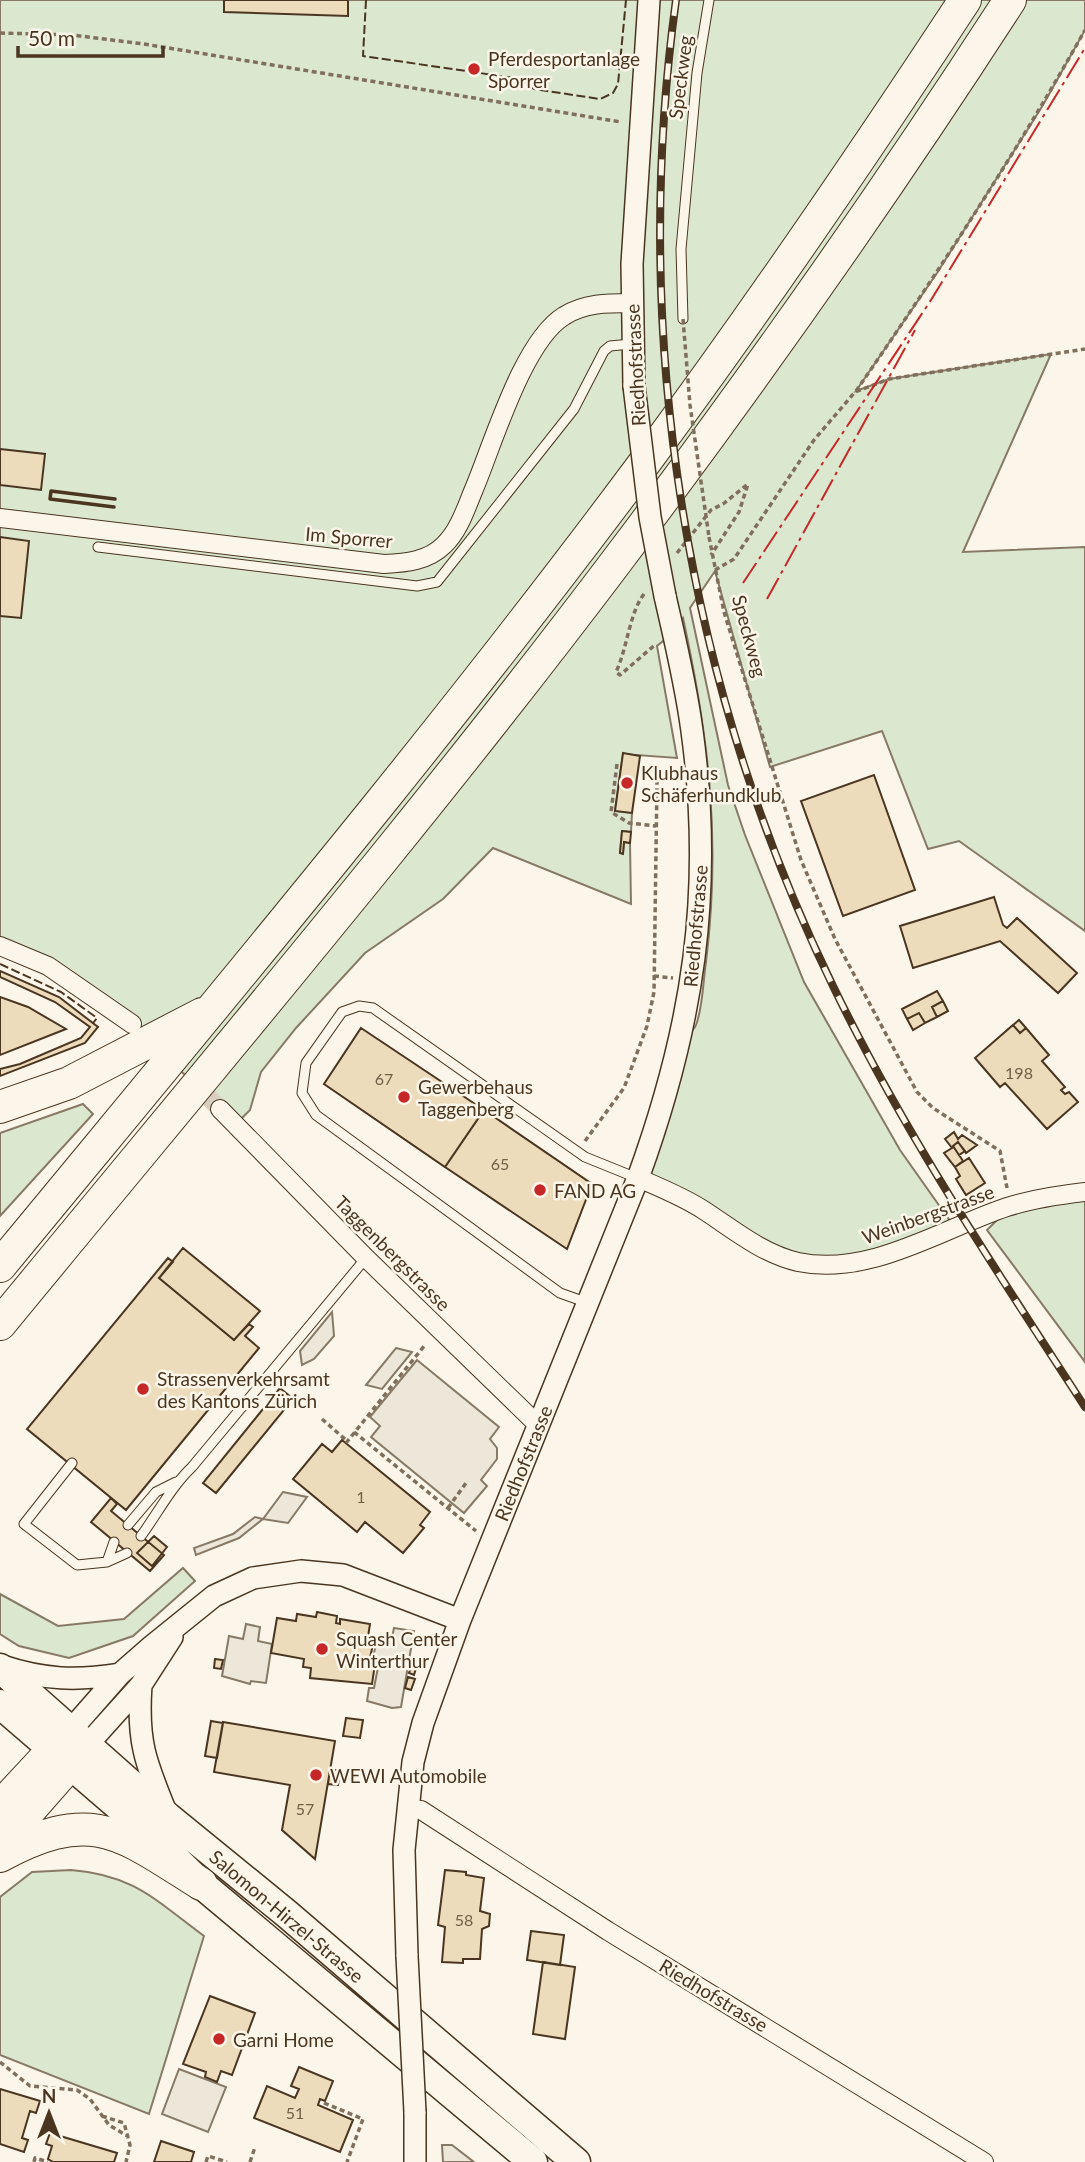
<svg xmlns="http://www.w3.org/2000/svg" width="1085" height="2162" font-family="Lato,sans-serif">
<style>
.green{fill:#dce7d0;stroke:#887966;stroke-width:2}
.parking{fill:#ede7d9;stroke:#887966;stroke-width:2}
.building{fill:#ecdcbc;stroke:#4a3520;stroke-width:2}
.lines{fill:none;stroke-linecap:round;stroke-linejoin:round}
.minor-tunnel{stroke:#d8cfc1;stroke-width:18;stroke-dasharray:18 9;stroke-linecap:butt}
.service-casing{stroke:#4a3520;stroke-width:11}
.minor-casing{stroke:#4a3520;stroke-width:20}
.tertiary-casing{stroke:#4a3520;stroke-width:24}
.primary-casing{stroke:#4a3520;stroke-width:31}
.motorway-casing{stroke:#4a3520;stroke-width:34}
.path{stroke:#7f6f5c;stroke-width:3.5;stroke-dasharray:5 3.5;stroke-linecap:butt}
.service{stroke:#fbf6e9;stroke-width:9}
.minor{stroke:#fbf6e9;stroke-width:18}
.tertiary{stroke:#fbf6e9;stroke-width:21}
.primary{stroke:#fbf6e9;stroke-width:28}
.motorway{stroke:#fbf6e9;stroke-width:32}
.rail-casing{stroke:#4a3520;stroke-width:8}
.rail{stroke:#fbf6e9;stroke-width:5;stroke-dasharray:16;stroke-linecap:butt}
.tertiary-bridge-casing{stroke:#4a3520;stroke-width:24;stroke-linecap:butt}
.path-bridge{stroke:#7f6f5c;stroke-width:3.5;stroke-dasharray:5 3.5;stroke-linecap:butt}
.tertiary-bridge{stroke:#fbf6e9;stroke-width:21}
.fence{stroke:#4a3520;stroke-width:2;stroke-dasharray:9 3.5;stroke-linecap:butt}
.wall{stroke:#4a3520;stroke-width:3.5}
.power{stroke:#c62828;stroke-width:2;stroke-dasharray:24 5 3.5 5;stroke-linecap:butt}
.poi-dot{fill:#c62828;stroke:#fbf6e9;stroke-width:2.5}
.labels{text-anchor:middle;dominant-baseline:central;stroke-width:5;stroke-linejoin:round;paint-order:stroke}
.number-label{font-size:16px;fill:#725f47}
.poi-label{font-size:19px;fill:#4a3520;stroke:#fbf6e9;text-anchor:start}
.street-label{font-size:19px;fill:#4a3520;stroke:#fbf6e9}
</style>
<rect width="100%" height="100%" fill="#fbf6e9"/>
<!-- green -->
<path class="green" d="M0 0H1085V30L1043 105 937 273 856 391 889 379 1051 354 963 552 1085 547V931L959 841 928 849 882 731 770 767 715 571 690 608 728 785 745 835 804 982 900 1150 955 1228 862 1261 797 1262 638 1178 681 1040C686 1036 694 1031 696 1025 703 1007 703 981 706 962 721 840 709 738 683 618L673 633 657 646 677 758 623 754 615 811 632 813 631 832 622 831 620 853H623L624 842 630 843 631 904 493 848 443 899 365 953 296 1028 261 1072 250 1110 236 1124 132 1024 0 946Z
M83 1104 93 1114 0 1216V1133Z
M1085 1192V1362L987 1230 997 1220 992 1212Z
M183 1568 195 1581 133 1636 69 1658 19 1646 0 1634V1594L58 1626 124 1619Z
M71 1870C134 1875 155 1900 204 1936L149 2114 0 2055V1897L32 1872Z"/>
<!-- parking -->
<path class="parking" d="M332 1312 334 1336 314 1359 302 1365 300 1351Z
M396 1348 412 1352 382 1389 366 1385Z
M417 1360 499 1427 490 1439 497 1448V1459L481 1480 487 1486 464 1513 371 1437 380 1426 370 1417Z
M283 1492 307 1497 288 1523 263 1519 239 1538 196 1555 194 1548 233 1534 255 1517 263 1519Z
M246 1624 260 1627 258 1641 272 1644 266 1683 251 1681 250 1684 222 1676 229 1636 243 1639Z
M394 1628 414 1631 401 1707 392 1708 367 1701 369 1688H374L379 1662 388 1661 373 1658 377 1639 391 1642Z
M179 2069 226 2087 208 2132 162 2114Z
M442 2145H452L474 2162H443Z"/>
<!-- building -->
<path class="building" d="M224 0H348V16L224 12Z
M0 449 45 454 41 490 0 485Z
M0 537 29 541 21 618 0 616Z
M623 753 640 756 632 813 615 811Z
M874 775 915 890 843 916 801 801Z
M622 831 631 832 630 843 624 842 623 854 620 853Z
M994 897 1003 925 1007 928 1017 918 1077 973 1058 993 1000 941 913 968 900 926Z
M0 971 59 997 98 1027 85 1043 0 1076V1069L20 1064 81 1038 90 1027 55 1002 0 977Z
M937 991 943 1001 932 1007 937 1017 925 1023 919 1013 907 1019 902 1009Z
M0 997 28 1007 66 1029 0 1055Z
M943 1001 948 1011 937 1017 932 1007Z
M919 1013 925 1023 913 1030 907 1019Z
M1019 1020 1026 1028 1020 1033 1013 1025Z
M1013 1025 1020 1033 1026 1028 1049 1055 1042 1061 1065 1087 1061 1090 1065 1094 1069 1092 1078 1102 1047 1129 1005 1083 1000 1087 975 1058Z
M361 1028 484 1110 445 1167 324 1084Z
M484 1110 592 1184 567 1249 445 1167Z
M954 1132 958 1139 962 1135 977 1145 966 1153 958 1142 953 1146 963 1161 955 1167 944 1153 952 1148 945 1139Z
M958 1142 965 1151 959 1155 953 1146Z
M969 1158 985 1183 966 1195 956 1179 960 1176 955 1167Z
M183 1248 260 1311 234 1340 159 1278Z
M168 1258 173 1262 159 1278 234 1340 249 1324 253 1327 245 1336 259 1348 126 1510 27 1429Z
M280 1388 293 1399 216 1493 203 1483Z
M342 1440 430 1512 420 1525 424 1528 403 1553 365 1522 357 1532 293 1479 322 1444 332 1452Z
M111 1498 117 1504 111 1511 164 1555 150 1571 91 1522Z
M154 1536 167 1547 152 1566 137 1553Z
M317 1612 337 1616 336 1623 340 1624V1619L370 1624 367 1643 373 1644 369 1663 375 1664 372 1684 310 1678 311 1668 303 1667 304 1659 271 1653 277 1618 296 1621 297 1614 316 1617Z
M215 1659 223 1660 221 1669 214 1668Z
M413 1663 417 1665 414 1675 409 1673Z
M408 1677 415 1679 411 1690 405 1688Z
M346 1718 363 1720 360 1738 343 1736Z
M211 1721 223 1723 217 1758 205 1756Z
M223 1722 335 1741 315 1859 282 1830 290 1785 214 1772Z
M330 1769 340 1771 338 1785 328 1784Z
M445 1870 466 1872V1875L484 1878 480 1911 490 1914 489 1926 482 1929 480 1959H463V1963L442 1962 445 1927 438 1925Z
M531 1931 564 1935 560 1965 527 1960Z
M543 1962 575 1967 565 2039 533 2034Z
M210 1996 255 2013 232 2075 221 2071 217 2082 205 2077 206 2072 183 2064Z
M299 2067 333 2081 325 2101 320 2099 318 2105 353 2120 340 2152 254 2118 267 2086 295 2098 299 2089 291 2086Z
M0 2089 40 2101 36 2113 30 2111 22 2138 28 2140 24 2152 0 2144Z
M50 2133 117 2153 114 2162H53L48 2159 52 2146 46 2144Z
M161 2141 194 2152 191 2162H154Z"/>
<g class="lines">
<!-- minor-tunnel -->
<path class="minor-tunnel" d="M166 1055 220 1109"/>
<defs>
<path id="service" d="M683 319 681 249 697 73 709 0
M98 547 417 586 437 582 574 409 604 351 610 346 631 344
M588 1303 560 1293 316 1115 302 1093 306 1063 342 1012 359 1006 373 1008 585 1157 637 1178
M72 1463 24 1524 77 1565 107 1562 114 1542
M128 1525 156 1492 176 1482
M141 1536C158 1513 171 1487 192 1467L366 1258
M107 1562 127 1553"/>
<path id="minor" d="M0 518 384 564C406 563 428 561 444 545 459 531 466 508 474 489 493 444 523 341 564 316 584 303 608 303 631 303
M0 946 48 966 132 1024
M220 1109 366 1258 538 1425
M638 1178C661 1188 684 1197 705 1211 734 1230 763 1254 798 1262 870 1277 941 1229 1007 1207 1032 1199 1059 1195 1085 1192
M407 1809 421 1810 608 1931 984 2162"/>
<path id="tertiary" d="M634 386 632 264 649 0
M2 1666C44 1680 77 1681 120 1674
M141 1685C137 1741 145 1761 166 1812
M62 1740 120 1674 152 1646 214 1596 253 1578 301 1571 343 1575 460 1620
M79 1754 141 1685 172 1637
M407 1956 404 1850 413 1762 423 1723 460 1620 638 1178C693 1027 714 892 692 731 686 685 675 640 665 596
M415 2112V2162"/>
<path id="primary" d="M0 1668 168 1817 287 1914 576 2162
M0 1704 145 1829 201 1884 533 2162"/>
<path id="motorway" d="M0 1107 69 1083 202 1014
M0 1266C220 999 444 733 651 454 760 306 864 154 965 0
M0 1324C207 1072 419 823 616 562 754 379 886 192 1010 0
M0 1807 53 1750
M0 1844 70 1764
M0 1856C93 1806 120 1833 201 1884"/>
</defs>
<!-- service casing -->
<use href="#service" class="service-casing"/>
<!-- minor casing -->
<use href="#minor" class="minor-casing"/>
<!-- tertiary casing -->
<use href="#tertiary" class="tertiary-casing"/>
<!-- primary casing -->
<use href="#primary" class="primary-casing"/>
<!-- motorway casing -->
<use href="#motorway" class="motorway-casing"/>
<!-- path -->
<path class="path" d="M0 33 72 35 144 44 621 122
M856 391C937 274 1015 155 1085 30
M709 537 724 612 801 860 835 939 917 1092 933 1108 1000 1151 1007 1188
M677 553 711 510 723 504 748 484 739 512 711 555
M715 570 734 559 814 440 855 392 889 379 1085 349
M644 594C629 614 628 646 616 672L620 675 656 644
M617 764 611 812 629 823 656 826
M654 976 673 978
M585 1141 624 1088 647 1026 654 992 657 781
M322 1419 347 1441
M354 1432 476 1531
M346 1443 425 1345
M448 1508 466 1483
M0 2062 30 2086 77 2090 90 2099 109 2125 129 2137
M324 2103 363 2119 347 2162
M102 2116 124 2123 130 2145 126 2162
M34 2162 35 2158 48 2162
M206 2162 208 2156 227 2162
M250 2162 255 2147"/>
<!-- service -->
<use href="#service" class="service"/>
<!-- minor -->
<use href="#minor" class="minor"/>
<!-- tertiary -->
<use href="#tertiary" class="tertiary"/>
<!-- primary -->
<use href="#primary" class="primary"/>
<!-- motorway -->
<use href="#motorway" class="motorway"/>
<defs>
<path id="rail" d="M676 0C630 335 685 682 833 986 904 1133 996 1270 1085 1407"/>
</defs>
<!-- rail casing -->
<use href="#rail" class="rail-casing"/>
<!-- rail -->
<use href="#rail" class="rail"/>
<defs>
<path id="tertiary-bridge" d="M634 386 650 517 665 596
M407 1956 415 2112"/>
</defs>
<!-- tertiary-bridge casing -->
<use href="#tertiary-bridge" class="tertiary-bridge-casing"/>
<!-- path-bridge -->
<path class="path-bridge" d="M683 319 690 405 709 537"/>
<!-- tertiary-bridge -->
<use href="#tertiary-bridge" class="tertiary-bridge"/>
<!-- fence -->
<path class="fence" d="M366 0 363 56 521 79 534 89 600 99 613 93 618 84 626 0
M0 964 61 992 97 1018 93 1023"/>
<!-- wall -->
<path class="wall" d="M114 507 50 499 51 491 115 499"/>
<!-- power -->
<path class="power" d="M743 583 931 300 1085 48
M767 599 915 330"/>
</g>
<!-- markers -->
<g class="poi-dot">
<circle cx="474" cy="69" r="7"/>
<circle cx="627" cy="783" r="7"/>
<circle cx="404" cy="1097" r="7"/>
<circle cx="540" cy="1190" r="7"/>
<circle cx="143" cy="1389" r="7"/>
<circle cx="322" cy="1649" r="7"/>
<circle cx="316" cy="1775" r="7"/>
<circle cx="219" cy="2039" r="7"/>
</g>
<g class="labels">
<!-- number labels -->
<g class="number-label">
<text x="1019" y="1072">198</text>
<text x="384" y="1078">67</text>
<text x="500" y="1163">65</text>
<text x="361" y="1496">1</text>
<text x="305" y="1808">57</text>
<text x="464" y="1919">58</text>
<text x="295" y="2112">51</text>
</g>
<!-- poi labels -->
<g class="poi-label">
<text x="488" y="58">Pferdesportanlage<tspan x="488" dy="22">Sporrer</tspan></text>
<text x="641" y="772">Klubhaus<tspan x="641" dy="22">Schäferhundklub</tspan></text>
<text x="418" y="1086">Gewerbehaus<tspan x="418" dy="22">Taggenberg</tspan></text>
<text x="554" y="1190">FAND AG</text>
<text x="157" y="1378">Strassenverkehrsamt<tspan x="157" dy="22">des Kantons Zürich</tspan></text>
<text x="336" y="1638">Squash Center<tspan x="336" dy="22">Winterthur</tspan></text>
<text x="330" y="1775">WEWI Automobile</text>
<text x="233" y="2039">Garni Home</text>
</g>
<!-- street labels -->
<g class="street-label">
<text transform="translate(680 77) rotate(-83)">Speckweg</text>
<text transform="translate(635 365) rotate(-93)">Riedhofstrasse</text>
<text transform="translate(349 537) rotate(5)">Im Sporrer</text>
<text transform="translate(750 636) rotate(75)">Speckweg</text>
<text transform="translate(695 926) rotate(-85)">Riedhofstrasse</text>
<text transform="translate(928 1214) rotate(-20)">Weinbergstrasse</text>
<text transform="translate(393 1253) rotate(45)">Taggenbergstrasse</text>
<text transform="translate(523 1463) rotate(-68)">Riedhofstrasse</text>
<text transform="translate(287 1916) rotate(40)">Salomon-Hirzel-Strasse</text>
<text transform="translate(714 1995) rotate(31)">Riedhofstrasse</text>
</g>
</g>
<!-- north arrow -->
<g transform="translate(49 2113)" stroke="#fbf6e9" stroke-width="5" paint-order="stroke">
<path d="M0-5L12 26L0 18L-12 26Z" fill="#4a3520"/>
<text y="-10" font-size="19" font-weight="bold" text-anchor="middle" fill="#4a3520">N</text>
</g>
<!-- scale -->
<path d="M18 46v10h145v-10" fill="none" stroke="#4a3520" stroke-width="3.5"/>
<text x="28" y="46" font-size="21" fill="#4a3520" stroke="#fbf6e9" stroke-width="5" paint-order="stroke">50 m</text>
</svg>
